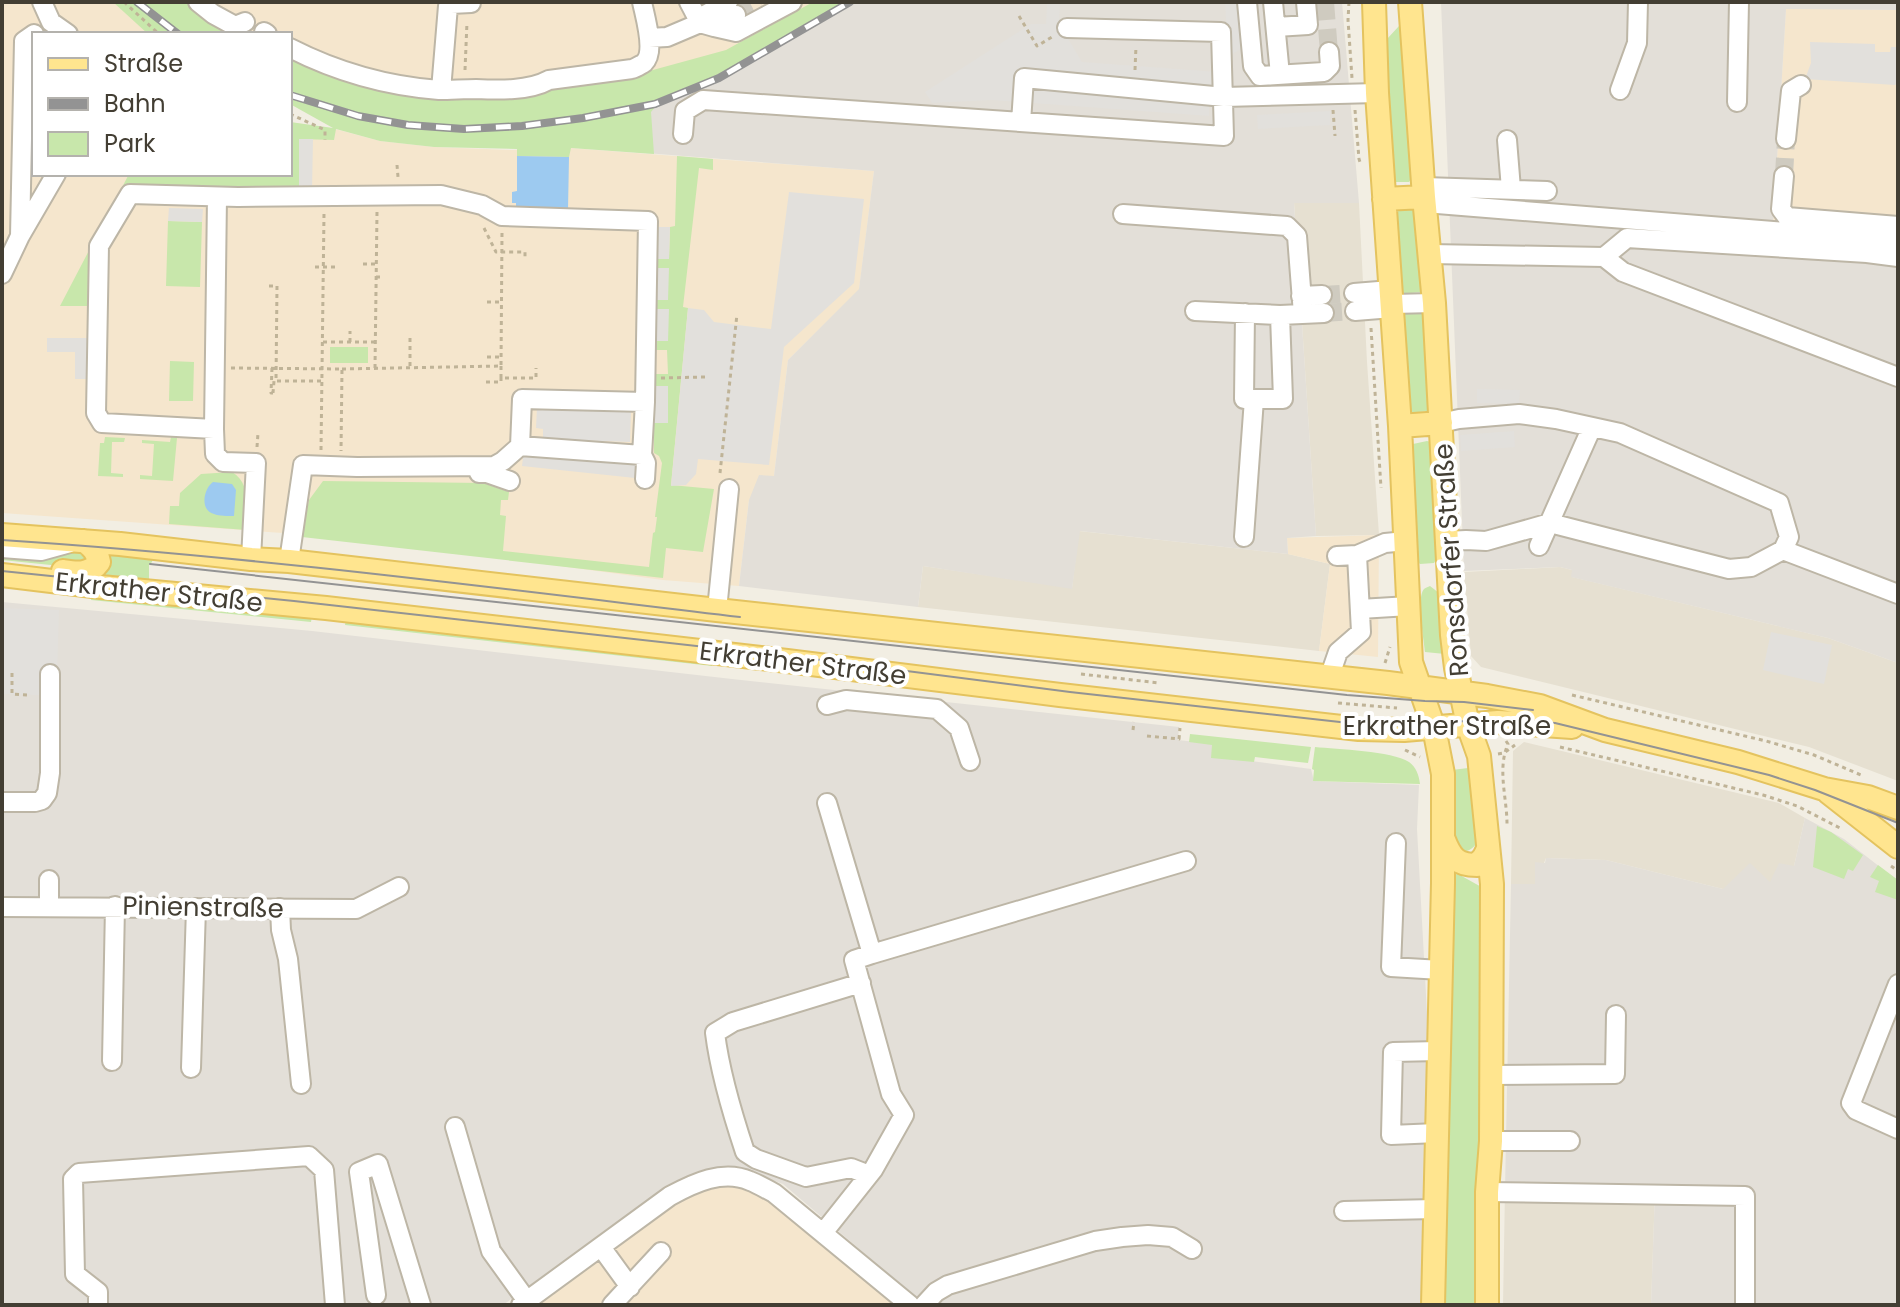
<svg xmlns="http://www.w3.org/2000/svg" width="1900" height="1307" font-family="Poppins,sans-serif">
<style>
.residential{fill:#e6e0d1}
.commercial{fill:#f5e6cd}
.industrial{fill:#e3dfd8}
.green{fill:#c8e7ab}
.parking{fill:#e2e0dc}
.water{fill:#9dcaf0}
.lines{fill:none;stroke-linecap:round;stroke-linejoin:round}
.minor-tunnel{stroke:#cfcbc0;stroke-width:18;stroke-dasharray:18 9;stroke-linecap:butt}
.minor-casing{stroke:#bdb6a6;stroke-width:22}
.major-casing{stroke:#e4c35f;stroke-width:26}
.path{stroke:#bfb397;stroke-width:3;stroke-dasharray:4 4;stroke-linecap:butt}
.minor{stroke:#fff;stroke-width:18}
.major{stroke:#ffe58f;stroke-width:22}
.tram{stroke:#939393;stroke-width:2}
.rail-casing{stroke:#939393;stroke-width:8}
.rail{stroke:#fff;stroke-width:5;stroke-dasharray:15;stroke-linecap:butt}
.labels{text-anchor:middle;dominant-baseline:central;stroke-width:8;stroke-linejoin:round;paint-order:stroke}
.street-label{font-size:26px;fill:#433e33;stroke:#fff}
</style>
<rect width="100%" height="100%" fill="#f2eee3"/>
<!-- residential -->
<path class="residential" d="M1294 202 1359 203 1367 362 1379 535 1316 536Z
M1079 531 1288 554 1330 564 1319 651 918 607 923 566 1072 588Z
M1560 567 1572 570V577L1828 638 1898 663V781L1809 747 1481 667 1471 656 1464 572Z
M1524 742 1779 803 1805 818 1794 866 1770 883 1723 889 1606 860 1546 858 1535 885 1511 884 1513 751Z
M1505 1190 1655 1191 1651 1305H1503Z"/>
<!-- commercial -->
<path class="commercial" d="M2 2H123L157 34H34V174H290V122L335 129 380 141 434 147 511 150 570 148 874 171 859 290 788 360 774 476 749 500 739 586 663 580 501 558 283 533 2 513Z
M140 2H841L668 96H290V34H177Z
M1786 8 1898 10V234L1773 225Z
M1379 535 1378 657 1319 651 1330 564 1288 554 1287 538Z
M731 1179 765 1192 902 1305H526L673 1198Z"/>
<!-- industrial -->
<path class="industrial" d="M841 2H1342L1359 203H1294L1316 536 1287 538 1288 554 1080 531 1072 589 923 566 918 607 739 586 749 500 759 475 774 476 788 360 859 289 874 171 569 147Z
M1441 2H1898V10L1786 9 1773 225 1898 234V663L1828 638 1571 577 1572 570 1560 567 1464 571Z
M2 602 312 631 732 679 1179 727 1178 740 1214 744 1213 756 1311 769 1314 781 1419 785 1417 829 1431 1087 1423 1305H925L783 1184 740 1168 698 1171 664 1188 503 1305H2Z
M1805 818 1844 839 1898 881V1305H1651L1655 1191 1505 1190 1511 884H1535V862L1545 863 1546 858 1606 860 1723 889 1750 863 1770 882 1779 863 1794 866Z"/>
<!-- green -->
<path class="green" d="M113 2H193L227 27 241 34H148Z
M813 2H844L717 75 661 100 651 112 654 154 571 148 569 157 517 156V149L434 147 380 141 336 129 334 140 300 139 299 191 125 188 89 255V306H60L129 174H290V122L333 128 290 104V58L346 80 480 94 555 89 631 76 726 50Z
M1399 26H1402L1414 175 1409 182H1394L1386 50 1387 39Z
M677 156 713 159V170L699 168 683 307 688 308 671 485 714 489 703 552 666 548 663 578 302 537 309 500 323 481 483 483 509 492 508 500H501L500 515 506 516 503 551 649 567 653 533 655 532 657 517H655L662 463 659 456 654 453V423H667V386H655V374H668L667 350H655V341H668L655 309V300L669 268H655L656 259H669L670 227 675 226Z
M1411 207 1416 209 1422 292 1401 294 1396 214 1400 209Z
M168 221 202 222 200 287 166 286Z
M1423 311 1429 411 1409 413 1402 312Z
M330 347H368V363H330Z
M170 361 194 362 193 401H169Z
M105 437 125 438 124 442H112L111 473 123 474V477L98 476 100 443H104Z
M171 437 177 438 173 481 140 479V475L152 476 154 444 142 443V440L170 442Z
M1427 441 1431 442 1438 556 1434 563 1420 564 1418 562 1411 449 1413 444Z
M232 472C252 484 246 509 246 530L169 524 170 506H179L180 493 201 474Z
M80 549 89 557 80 568 2 560V552Z
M111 552 153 555 152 562 149 565V583L97 576 106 569Z
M1430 586 1439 593 1440 598 1445 654 1425 652C1424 640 1416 598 1424 589 1425 588 1428 587 1430 586Z
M91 594 312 616 311 622 91 600Z
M346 619 713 661 712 666 345 625Z
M1190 734 1311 747 1308 763 1255 757 1254 762 1211 758 1212 745 1189 742Z
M1315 747C1337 749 1392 751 1409 762 1416 767 1419 775 1420 784L1313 781 1314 770 1312 769Z
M1468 768 1478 841C1473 851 1460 857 1454 843 1449 827 1452 788 1452 770Z
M1817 826 1831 832 1863 855 1853 871 1848 869 1844 879 1813 867Z
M1878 865 1898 880V900L1875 892 1879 881 1870 877Z
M1458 874 1485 889 1477 1305H1445L1452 875Z"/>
<!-- parking -->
<path class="parking" d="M1225 2H1239L1243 48 1228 56Z
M1047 4H1060L1059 24 1082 62 1218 72V79L1209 96V116L992 100 932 103 925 92 1026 27 1031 24H1046Z
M1810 42 1875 44V52H1890L1891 47H1898V82L1895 85 1805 79 1811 63Z
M1330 111V125L1258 129 1257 115Z
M299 139H313L312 191H299Z
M789 192 864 199 854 283 784 347 769 465 698 459 696 474 686 485 671 486 688 308 704 310 714 322 771 329Z
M169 208 203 209 202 222 168 221Z
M656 227H670L669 259H656Z
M655 268H669L668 300H655Z
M655 309H669L668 341H655Z
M47 338H88V379H75V352H47Z
M655 386H668V423H654Z
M1477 389 1520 390 1519 404 1477 403Z
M537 407 631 410 630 442 543 439V429L536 428Z
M1514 431 1515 447 1461 451 1460 435Z
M524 450 637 462 635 478 522 466Z
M2 608 59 610 57 674 40 673V695L2 694Z
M1771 632 1832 645 1824 684 1763 670Z"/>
<!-- water -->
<path class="water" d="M517 156 569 157 568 210 516 209V203H512V192L517 191Z
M213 482 232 484 236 490 234 516C228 516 219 516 214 514 199 510 204 488 213 482Z"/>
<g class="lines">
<!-- minor-tunnel -->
<path class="minor-tunnel" d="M1325 2 1329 52
M736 15 760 2
M1784 176 1786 139
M1322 295 1354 293
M1324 313 1355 311"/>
<defs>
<path id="minor" d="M42 2 51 22 68 34
M198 2 213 14 235 26 245 22
M689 2 700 23
M1247 2 1253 66 1260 76 1324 72 1330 66 1329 52
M1273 2 1280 75
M701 17 728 2
M714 27 736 32 792 2
M1276 27 1308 25 1306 2
M264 32 267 34
M649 38 667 37 700 23 714 27 736 15
M290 48C337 72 386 86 439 90 451 90 464 89 476 89 500 90 529 91 549 80L632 69C633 69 643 64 644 63 656 52 645 17 642 2
M441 90 448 6 451 4 471 3
M1620 90 1637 43 1638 2
M1737 102 1739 2
M1021 122 1024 78 1224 97 1377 93
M683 134 685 111 703 100 1224 136 1221 32 1067 28
M1786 139 1791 91 1801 85
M1507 140 1511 189
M1784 176 1781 209 1787 217 1898 226
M1424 187 1547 191
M1425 203 1898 241
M1123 214 1287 226 1297 236 1303 314
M20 236 24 41 34 34
M1430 254 1604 257 1623 272 1898 377
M1604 257 1627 238 1867 253 1898 257
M2 274 20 236 56 174
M1354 293 1391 290
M1301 296 1322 295
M1392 304 1434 303
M1195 311 1280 315 1324 313
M1355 311 1392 308
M1245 313 1244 399H1283L1280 315
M1441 423 1459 419 1519 414 1556 419 1620 433 1779 503 1789 537 1783 550 1751 567 1729 569 1550 523 1486 541 1466 540 1447 541
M214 429 217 197
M520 446 642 455 645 402
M642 455 646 463 645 479
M479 473H487L510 481
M1244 537 1254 399
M1539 546 1592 427
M2 548 41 551 70 543
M1783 550 1898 594
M1337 556 1357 555 1385 543 1406 541
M251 559 256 463 223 462 215 454 214 429 102 423 96 413 99 246 130 194 238 197 441 195 482 205 502 216 648 221 645 402 522 399 520 446 503 461 494 466 357 467 303 465 289 561
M1360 609 1409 606
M717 610 729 489
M1329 678 1338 652 1361 632 1357 555
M827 705 846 700 937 709 959 728 970 761
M2 802H35L42 800 47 793 50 773V674
M1396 843 1391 967 1441 970
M2 907 356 909 399 887
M49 907V880
M280 908 281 930 288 959 301 1084
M872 954 1186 861
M861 983 733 1022 715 1033C720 1073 732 1113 745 1152L756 1159 806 1177 851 1168 869 1175
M1898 984 1851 1103 1856 1110 1898 1129
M112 1061 115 906
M191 1068 196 908
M1490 1075 1615 1074 1616 1015
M455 1127 491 1251 527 1301
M1437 1133 1391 1135 1393 1052 1439 1051
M1491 1141H1570
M1487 1192 1745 1196V1305
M1344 1211 1435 1209
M823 1233 873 1170 904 1115 891 1094 854 960 872 954 827 803
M601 1247 630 1287
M376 1295 359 1172 378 1164 421 1305
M98 1305V1292L75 1274 73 1179 79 1173 309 1156 324 1170 335 1305
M521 1305 670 1196C694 1183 723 1169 750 1181 758 1184 766 1189 774 1193L910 1305
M612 1305 661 1252
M924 1305 936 1292 948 1285 1095 1241 1122 1237 1148 1235 1172 1237 1192 1249"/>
<path id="major" d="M1374 2 1377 93 1400 426 1411 662 1434 728 1443 774V883L1433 1305
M1410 2 1424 197 1434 303 1452 635 1456 668 1468 725 1479 756 1492 884 1491 1141 1487 1192V1305
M1384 199 1424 197
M1400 426 1441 423
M2 535 120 544 251 559 289 561 717 610 1388 683 1487 696 1540 706 1605 730 1738 762 1824 789 1868 797 1898 808
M63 571C77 573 90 575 99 562 97 552 93 547 84 541
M2 575 101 587 326 608 787 661 1060 695 1359 729 1404 730 1498 722 1572 727
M1828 792 1898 847
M1444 840C1451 858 1457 865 1477 865L1484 857 1488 849"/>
</defs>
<!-- minor casing -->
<use href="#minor" class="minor-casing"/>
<!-- major casing -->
<use href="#major" class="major-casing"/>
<!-- path -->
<path class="path" d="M124 2 159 34
M1349 2 1348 20 1352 78
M1019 16 1037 46 1052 37
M465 70 467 22
M1135 70 1136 46
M1333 110 1335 136
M1355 110 1359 159 1361 165
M290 114 325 130V140
M397 165 398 177
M484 228 496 252H525V258
M363 264H375
M315 267H338
M376 277H384
M269 286H277L276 381H322
M487 302H502
M1371 328 1381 488
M323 342H375
M350 342V331
M487 357H499
M410 366V338
M501 366V378H536V368
M231 368 342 369 341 451
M272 368 271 393H273
M375 368 377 212
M342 369 501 366 502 233
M661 378 705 377
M486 382H501V378
M273 393 274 381H276
M257 447 258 433
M321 450 324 214
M720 473 737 314
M1385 663 1390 647
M12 673V694L28 695V698
M1081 674 1159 683
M1572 695 1766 741 1814 755 1861 775
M1338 703 1397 708
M1133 730 1134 722
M1147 736 1179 739 1180 728
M1506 741 1508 744C1497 769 1507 798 1507 824
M1560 747 1763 795 1797 806 1840 828
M1405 750 1420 757
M1498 754 1504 753 1515 745
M1891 866 1898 871"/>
<!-- minor -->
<use href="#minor" class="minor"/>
<!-- major -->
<use href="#major" class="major"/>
<!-- tram -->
<path class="tram" d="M2 540C249 556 495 588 740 617
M150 564 1347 695 1425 701 1464 702 1533 710
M2 571 294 601 813 659 1070 692 1349 723 1389 726 1497 719 1555 723 1769 775 1815 790 1898 823"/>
<defs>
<path id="rail" d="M137 2 178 34
M290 95 358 116 408 125 464 129 522 126 583 118 655 104 719 78 850 2"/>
</defs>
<!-- rail casing -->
<use href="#rail" class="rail-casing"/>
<!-- rail -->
<use href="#rail" class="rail"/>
</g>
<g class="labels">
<!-- street labels -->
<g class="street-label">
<text transform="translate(1451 560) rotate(-94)">Ronsdorfer Straße</text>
<text transform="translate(159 592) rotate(6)">Erkrather Straße</text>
<text transform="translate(803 663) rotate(7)">Erkrather Straße</text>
<text x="1447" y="726">Erkrather Straße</text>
<text transform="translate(203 907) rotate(1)">Pinienstraße</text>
</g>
</g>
<!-- border -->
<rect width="1900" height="1307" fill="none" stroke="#433e33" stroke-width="8"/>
<!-- legend -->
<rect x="32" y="32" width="260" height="144" fill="#ffffff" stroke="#b4b2ad" stroke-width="2"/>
<rect x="48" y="58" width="40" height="12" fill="#ffe58f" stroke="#b4b2ad" stroke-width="2"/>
<text x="104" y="72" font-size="24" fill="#433e33">Straße</text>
<rect x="48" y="98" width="40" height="12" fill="#939393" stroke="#b4b2ad" stroke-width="2"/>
<text x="104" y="112" font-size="24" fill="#433e33">Bahn</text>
<rect x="48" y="132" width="40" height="24" fill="#c8e7ab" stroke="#b4b2ad" stroke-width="2"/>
<text x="104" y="152" font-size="24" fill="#433e33">Park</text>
</svg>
